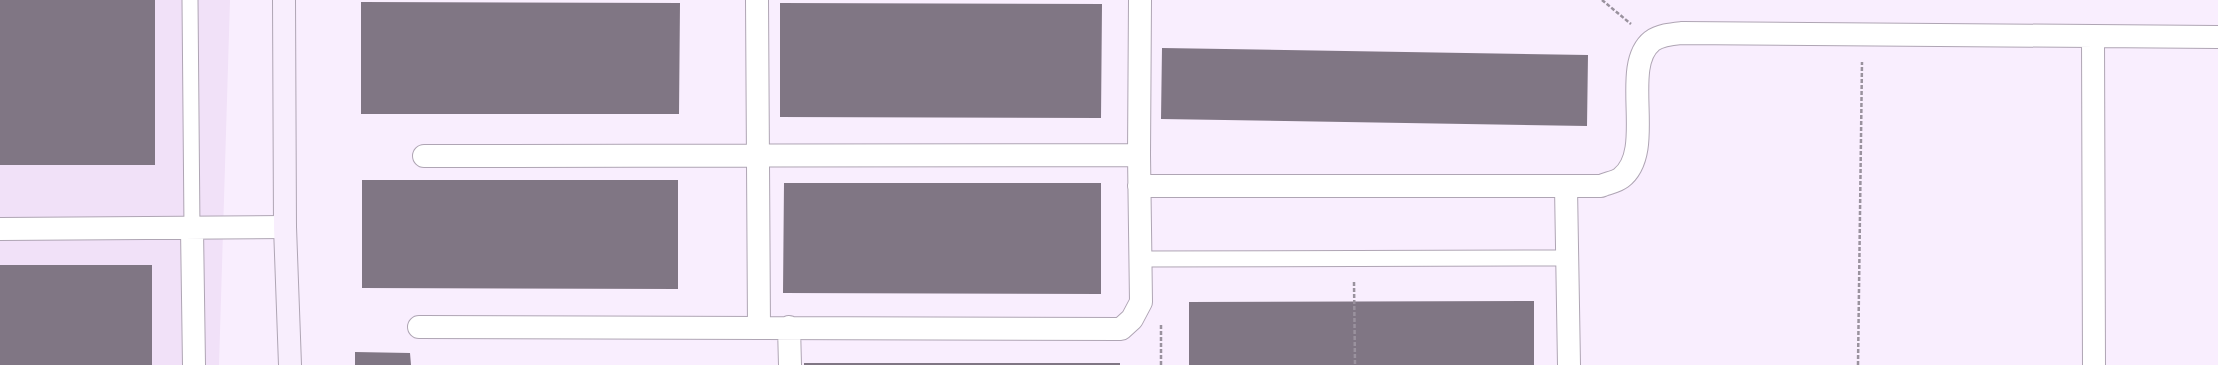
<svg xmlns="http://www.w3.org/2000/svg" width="2218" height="365" font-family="'DejaVu Sans',sans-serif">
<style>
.built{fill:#f1e1f8}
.building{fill:#807684}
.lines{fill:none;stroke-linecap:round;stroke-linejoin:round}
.lane-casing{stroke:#afa5b4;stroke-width:17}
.street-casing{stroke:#afa5b4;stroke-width:24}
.secondary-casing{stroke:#afa5b4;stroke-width:24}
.path{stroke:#9a929e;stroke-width:2.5;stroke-dasharray:4 2;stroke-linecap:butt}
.lane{stroke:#fff;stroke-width:15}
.street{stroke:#fff;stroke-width:22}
.secondary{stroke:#f8eefd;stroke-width:22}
</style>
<rect width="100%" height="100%" fill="#f9eefe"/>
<!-- built -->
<path class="built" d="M0 0H230L219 365H0Z"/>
<!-- building -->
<path class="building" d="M0 0H155V165H0Z
M361 2 680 3 679 114H361Z
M780 3 1102 4 1101 118 780 117Z
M1162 48 1588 55 1587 126 1161 119Z
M362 180H678V289L362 288Z
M784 183H1101V294L783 293Z
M0 265H152V365H0Z
M1534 301V365H1189V302Z
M355 352 410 353 411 365H355Z
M804 363H1120V365H804Z"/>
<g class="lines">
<defs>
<path id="lane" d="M190 0 192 229
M1140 259 1568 258"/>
<path id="street" d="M757 0 759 327
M2093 37 2094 365
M424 156 1139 155
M1139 186H1601C1607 183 1616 182 1621 178 1657 151 1619 67 1652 41 1660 35 1672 34 1682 33L2218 37
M1566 187 1569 365
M0 229 285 227
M192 229 194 365
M419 327 1121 329 1132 319 1141 302 1139 155 1140 0
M789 327 790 365"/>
<path id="secondary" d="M284 0 285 227 290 365"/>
</defs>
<!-- lane casing -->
<use href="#lane" class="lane-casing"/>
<!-- street casing -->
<use href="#street" class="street-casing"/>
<!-- secondary casing -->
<use href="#secondary" class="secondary-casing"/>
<!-- path -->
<path class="path" d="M1602 0 1631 24
M1354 282 1355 365
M1161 365V325
M1858 365 1862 62"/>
<!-- lane -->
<use href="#lane" class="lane"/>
<!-- street -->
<use href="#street" class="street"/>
<!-- secondary -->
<use href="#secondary" class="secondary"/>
</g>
</svg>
